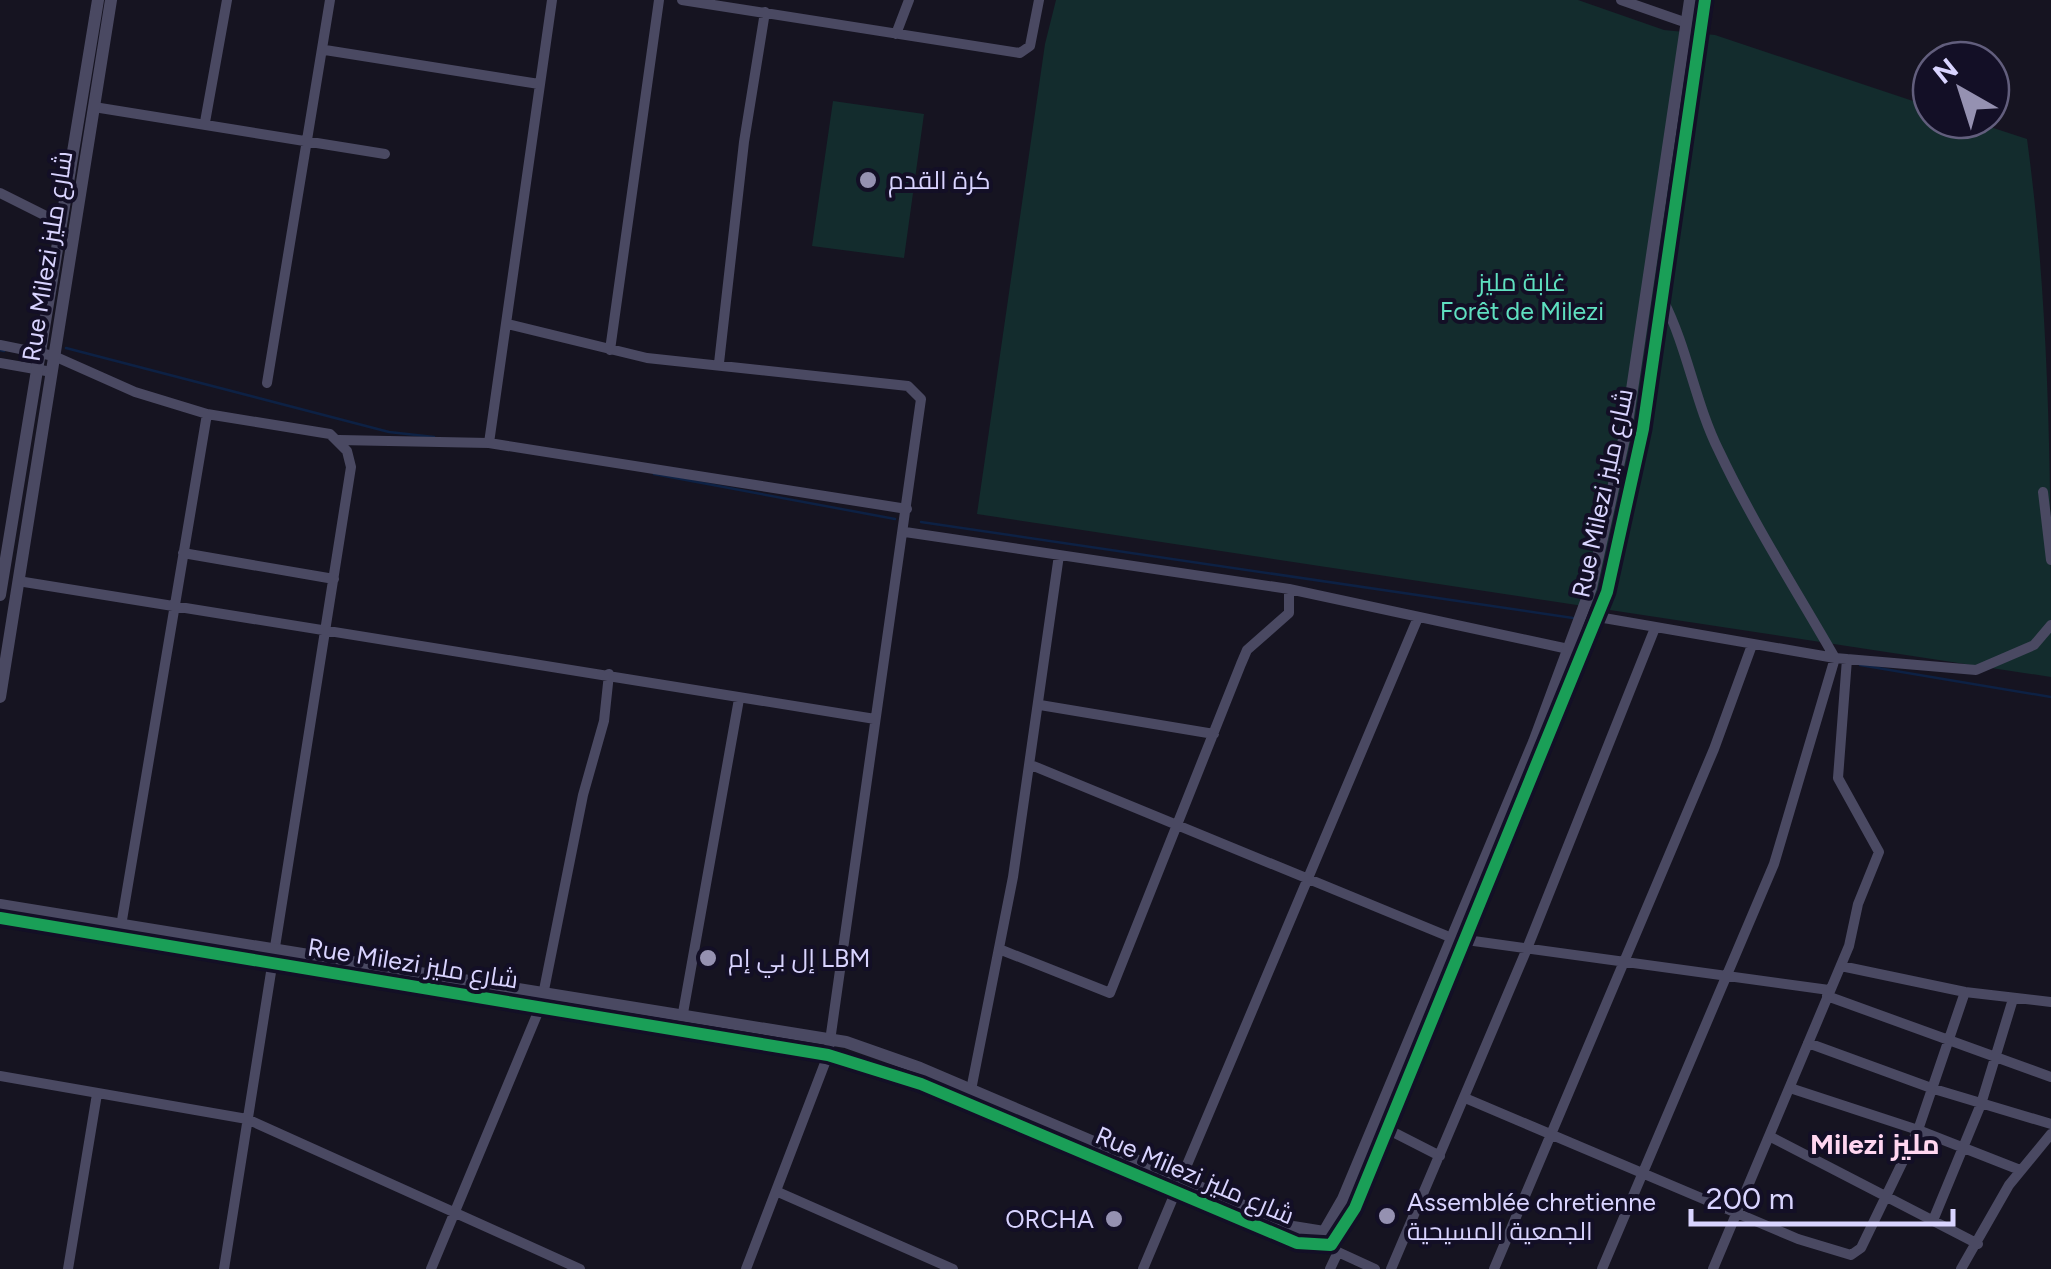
<svg xmlns="http://www.w3.org/2000/svg" width="2051" height="1269" font-family="Figtree,Cairo,sans-serif">
<style>
.green{fill:#132c2d}
.lines{fill:none;stroke-linecap:round;stroke-linejoin:round}
.stream{stroke:#0d2144;stroke-width:2.5}
.minor{stroke:#4a4962;stroke-width:10}
.tertiary{stroke:#4a4962;stroke-width:12}
.cycleway-casing{stroke:#130f26;stroke-width:19}
.cycleway{stroke:#1a9f57;stroke-width:12}
.poi-dot{fill:#9591b1;stroke:#130f26;stroke-width:4}
.labels{text-anchor:middle;dominant-baseline:central;stroke-width:8;stroke-linejoin:round;paint-order:stroke}
.poi-label{font-size:25px;fill:#d9d4ff;stroke:#130f26;text-anchor:start}
.street-label{font-size:25px;fill:#d9d4ff;stroke:#130f26}
.park-label{font-size:25px;fill:#5fe0c0;stroke:#130f26}
.neighbourhood-label{font-size:28px;font-weight:bold;fill:#ffd6f0;stroke:#130f26}
</style>
<rect width="100%" height="100%" fill="#161421"/>
<!-- green -->
<path class="green" d="M1056 0H1578L1664 30 1715 35 1931 107V120H1969L2027 139C2051 314 2051 500 2051 677L977 514 1045 44Z
M833 101 924 114 904 258 812 246Z"/>
<g class="lines">
<!-- stream -->
<path class="stream" d="M66 348 389 432 434 437
M0 350 4 351
M654 474 895 519
M921 522 1573 618
M1860 665 2051 697"/>
<!-- minor -->
<path class="minor" d="M682 0 1020 53 1030 46 1039 0
M1621 0 1687 23
M896 34 909 0
M325 50 539 84
M94 107 385 154
M205 122 227 0
M0 193 62 224
M508 324 647 358 908 386 921 399 828 1055 746 1269
M0 345 54 356 135 392 207 414 330 434 347 451 351 467 224 1269
M610 350 659 0
M0 363 52 372
M719 363 744 142 765 12
M267 383 330 0
M339 440 489 443 907 509
M489 443 552 0
M2043 492 2051 560
M905 532 1289 589 1573 650
M183 553 334 579
M18 581 875 719
M1598 617 1835 658 1976 670 2034 645 2051 625
M1040 705 1214 734
M1031 765 1452 938 1829 990
M121 926 207 414
M999 949 1110 993 1241 664 1247 650 1289 613V589
M1841 966 1965 992 2051 1002
M1827 996 2051 1077
M683 1013 739 699
M1808 1043 1934 1089 2051 1124
M0 1076 247 1119 580 1269
M1790 1088 1918 1130 2020 1170
M971 1090 1013 877 1059 555
M1465 1098 1798 1239 1851 1255 1861 1248 1918 1130 1965 992
M1387 1129 1440 1156
M1769 1136 1978 1244
M778 1192 953 1269
M1934 1218 1981 1104 2013 999
M1330 1242 1338 1252 1375 1269
M68 1269 97 1094
M431 1269 541 1005 583 795 604 721 609 674
M1143 1269 1417 620
M1330 1269 1338 1252
M1391 1269 1526 951 1655 628
M1494 1269 1714 749 1752 645
M1602 1269 1774 864 1835 658C1796 590 1753 523 1719 451 1695 403 1688 349 1663 300
M1713 1269 1849 946 1858 904 1879 852 1838 778 1847 659
M1961 1269 2009 1185 2051 1134"/>
<!-- tertiary -->
<path class="tertiary" d="M0 595 98 0
M0 697 111 0
M0 905 846 1042 920 1068 1293 1227 1324 1232 1343 1199 1534 742 1591 588 1626 430 1690 0
M0 918 828 1055 921 1084 1297 1243 1331 1245 1355 1208 1607 592 1643 429 1705 0"/>
<defs>
<path id="cycleway" d="M0 918 828 1055 921 1084 1297 1243 1331 1245 1355 1208 1607 592 1643 429 1705 0"/>
</defs>
<!-- cycleway casing -->
<use href="#cycleway" class="cycleway-casing"/>
<!-- cycleway -->
<use href="#cycleway" class="cycleway"/>
</g>
<!-- markers -->
<g class="poi-dot">
<circle cx="868" cy="180" r="10"/>
<circle cx="708" cy="958" r="10"/>
<circle cx="1387" cy="1216" r="10"/>
<circle cx="1114" cy="1219" r="10"/>
</g>
<g class="labels">
<!-- poi labels -->
<g class="poi-label">
<text x="888" y="180">كرة القدم</text>
<text x="728" y="958">إل بي إم LBM</text>
<text x="1407" y="1202">Assemblée chretienne<tspan x="1407" dy="29">الجمعية المسيحية</tspan></text>
<text x="1094" y="1219" text-anchor="end">ORCHA</text>
</g>
<!-- street labels -->
<g class="street-label">
<text transform="translate(47 256) rotate(-81)">Rue Milezi شارع مليز</text>
<text transform="translate(1602 493) rotate(-78)">Rue Milezi شارع مليز</text>
<text transform="translate(413 963) rotate(9)">Rue Milezi شارع مليز</text>
<text transform="translate(1195 1175) rotate(23)">Rue Milezi شارع مليز</text>
</g>
<!-- park labels -->
<g class="park-label">
<text x="1522" y="282">غابة مليز<tspan x="1522" dy="29">Forêt de Milezi</tspan></text>
</g>
<!-- neighbourhood labels -->
<g class="neighbourhood-label">
<text x="1875" y="1144">Milezi مليز</text>
</g>
</g>
<!-- north arrow -->
<g transform="translate(1961 90) rotate(321)"><circle r="48" fill="#130f26" stroke="#625e7d" stroke-width="2.5"/>
<path d="M0-8L18 38L0 25L-18 38Z" fill="#9591b1"/>
<text y="-15" font-size="28" font-weight="bold" text-anchor="middle" fill="#d9d4ff">N</text>
</g>
<!-- scale -->
<path d="M1691 1209v15h262v-15" fill="none" stroke="#d9d4ff" stroke-width="5"/>
<text x="1706" y="1209" font-size="30" fill="#d9d4ff" stroke="#130f26" stroke-width="8" paint-order="stroke">200 m</text>
</svg>
